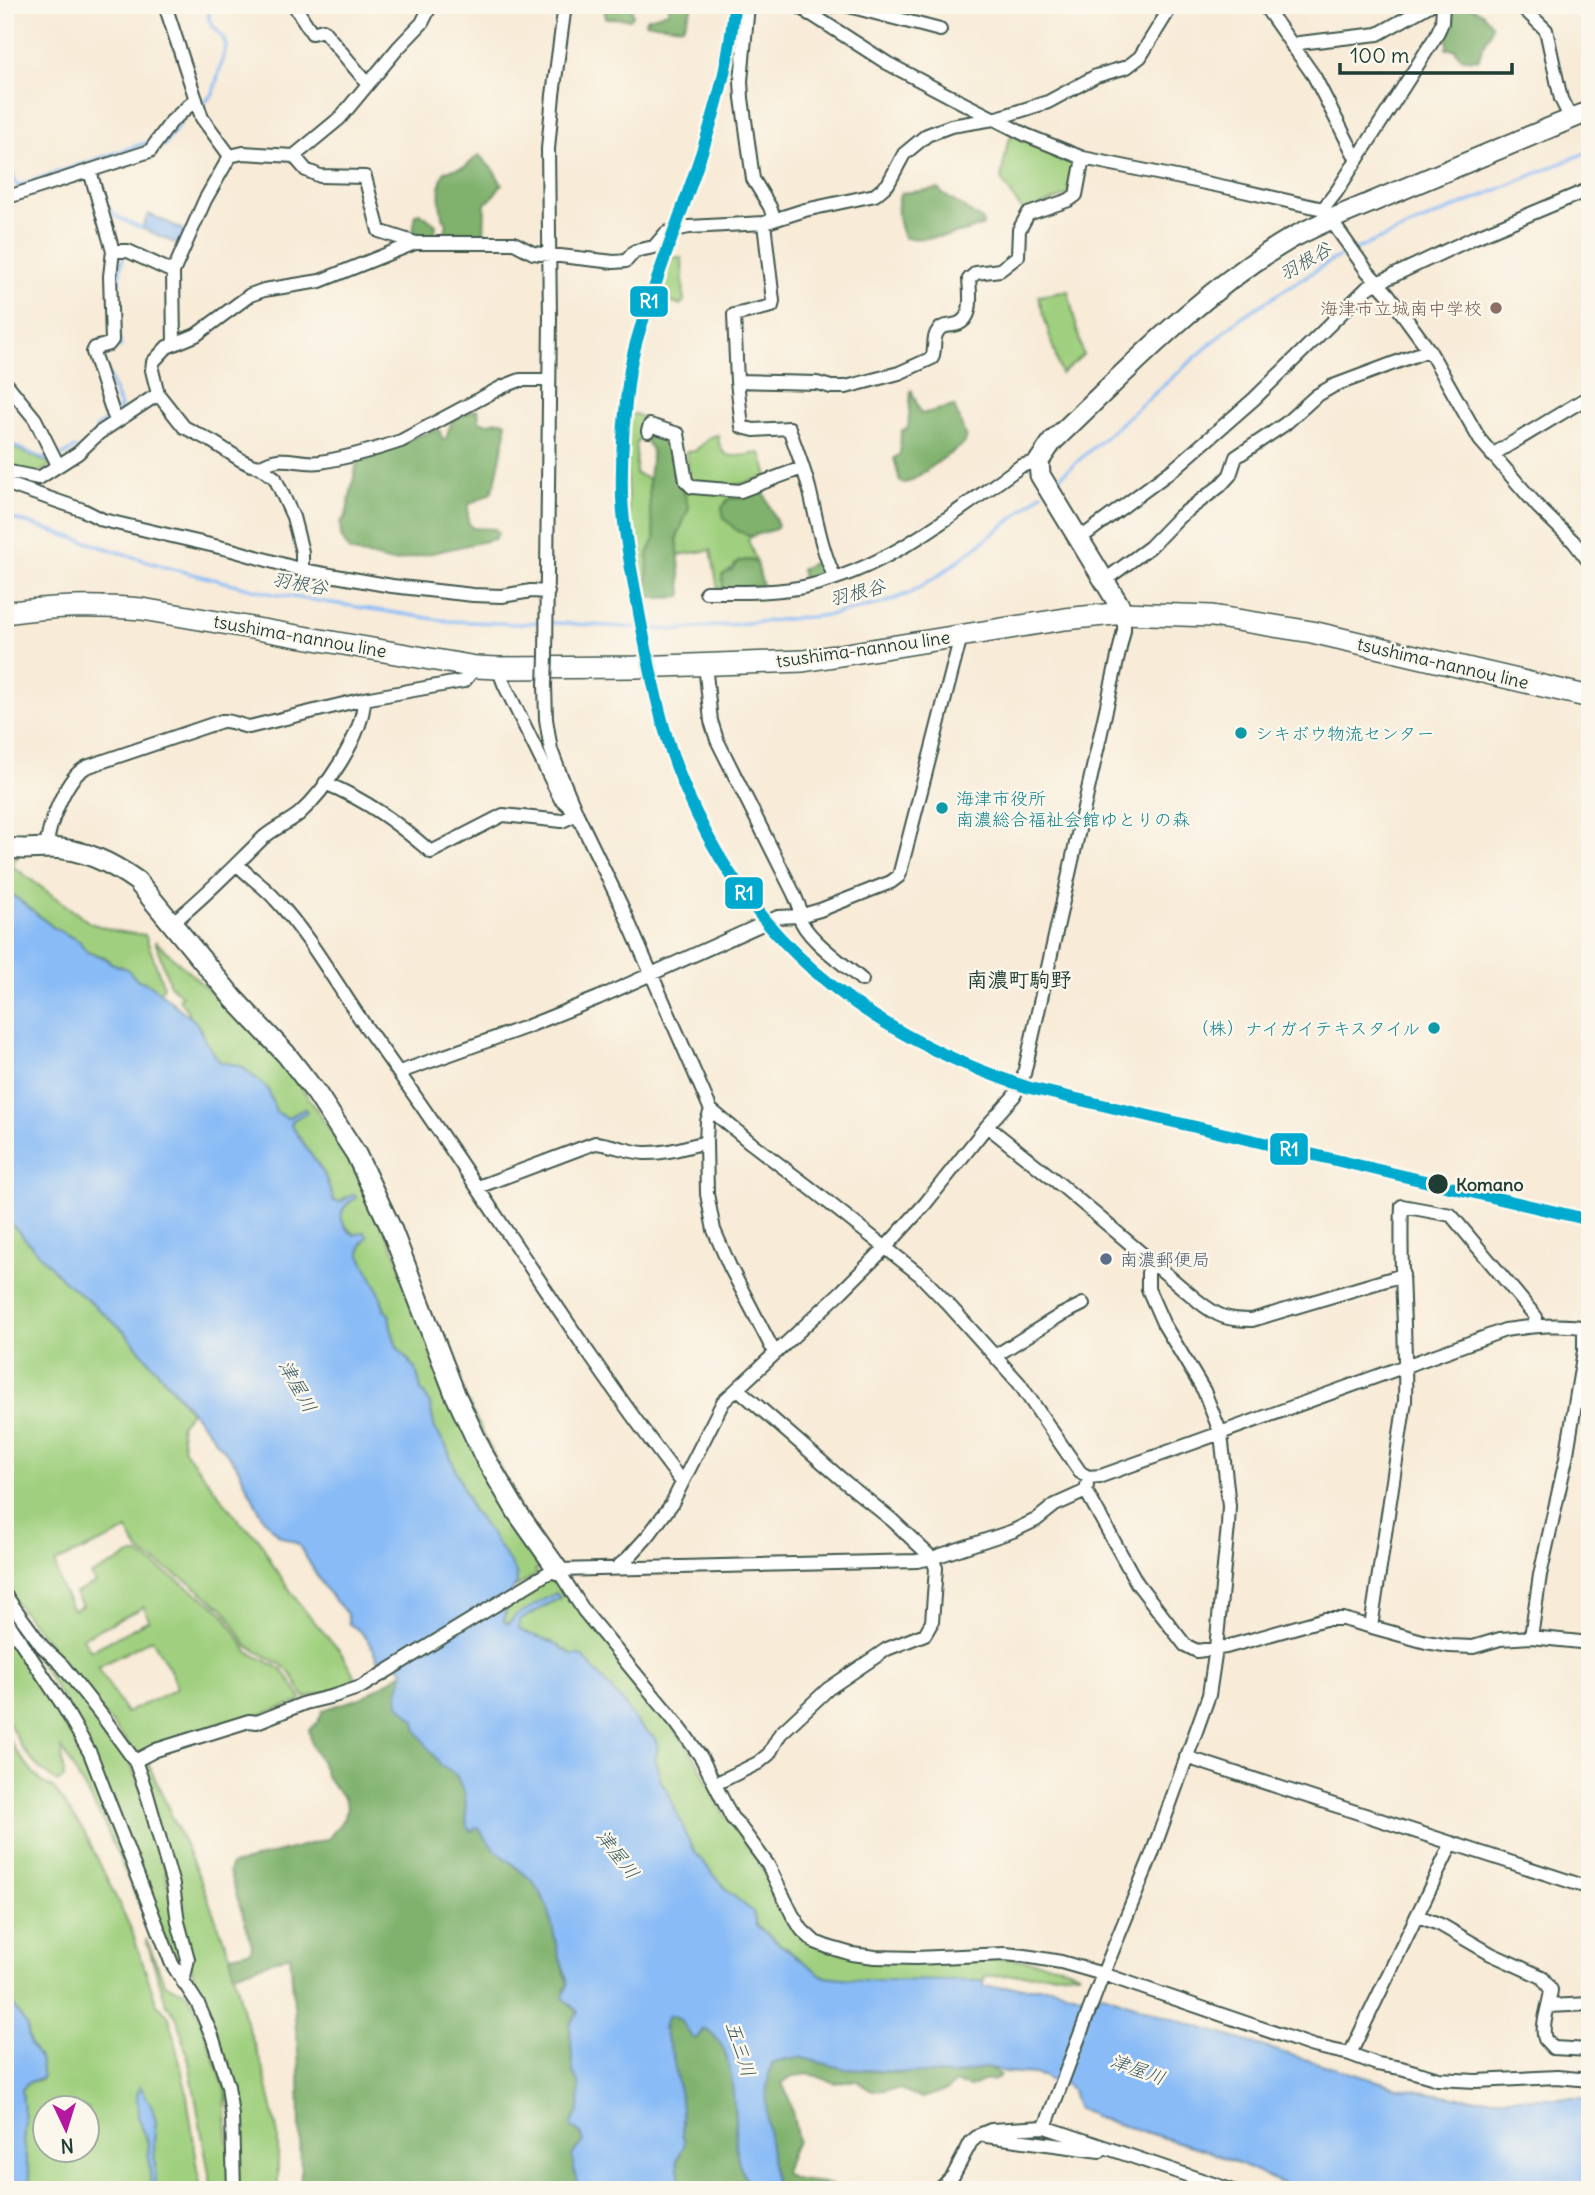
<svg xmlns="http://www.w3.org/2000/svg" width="1595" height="2195" font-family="Delius,'Klee One',sans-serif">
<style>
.green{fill:#a0d07f;stroke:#60865a;stroke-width:2;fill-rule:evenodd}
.forest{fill:#80b26e;stroke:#507851;stroke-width:2}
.water{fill:#89bbf6;stroke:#547c95;stroke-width:2}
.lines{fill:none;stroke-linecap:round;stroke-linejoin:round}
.stream{stroke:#89bbf6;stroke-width:3.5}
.street-casing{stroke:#40574c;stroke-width:16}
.secondary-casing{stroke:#40574c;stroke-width:23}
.primary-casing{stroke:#40574c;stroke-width:24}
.street{stroke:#fff;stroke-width:12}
.secondary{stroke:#fff;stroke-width:19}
.primary{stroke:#fff;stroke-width:21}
.street-bridge-casing{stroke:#40574c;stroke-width:16;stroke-linecap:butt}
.street-bridge{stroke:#fff;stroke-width:12}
.rail-1-casing{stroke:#fbf7ec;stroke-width:18}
.rail-1{stroke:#00a9ce;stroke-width:12}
.education-dot{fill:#8d6e63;stroke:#fbf7ec;stroke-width:2.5}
.culture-dot{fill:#0f9aa8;stroke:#fbf7ec;stroke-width:2.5}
.stop-dot{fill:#1f3d34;stroke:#fbf7ec;stroke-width:2.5}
.service-dot{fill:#5c6f8a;stroke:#fbf7ec;stroke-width:2.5}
.labels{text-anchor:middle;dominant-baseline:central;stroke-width:5;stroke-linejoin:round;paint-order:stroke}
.education-label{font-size:18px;fill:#785e54;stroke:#fbf7ec;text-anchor:end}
.street-label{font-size:18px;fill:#1f3d34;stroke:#fbf7ec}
.culture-label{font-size:18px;fill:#0d838f;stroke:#fbf7ec;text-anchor:start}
.stop-label{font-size:18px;font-weight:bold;fill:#1f3d34;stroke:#fbf7ec;text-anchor:start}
.service-label{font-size:18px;fill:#4e5e75;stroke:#fbf7ec;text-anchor:start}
.water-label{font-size:19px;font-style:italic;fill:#3a5c64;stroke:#fbf7ec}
.quarter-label{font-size:21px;font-weight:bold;fill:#1f3d34;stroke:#fbf7ec}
.line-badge{stroke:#fbf7ec;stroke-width:2.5}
.badge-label{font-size:19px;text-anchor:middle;font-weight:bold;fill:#fff}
</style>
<rect width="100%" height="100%" fill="#fbf7ec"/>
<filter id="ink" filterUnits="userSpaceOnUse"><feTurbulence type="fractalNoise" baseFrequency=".0143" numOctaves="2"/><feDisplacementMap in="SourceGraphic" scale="14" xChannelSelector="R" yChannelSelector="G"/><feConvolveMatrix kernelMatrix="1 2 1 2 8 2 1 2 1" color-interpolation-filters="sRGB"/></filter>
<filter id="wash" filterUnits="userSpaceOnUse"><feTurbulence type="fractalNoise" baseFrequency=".00686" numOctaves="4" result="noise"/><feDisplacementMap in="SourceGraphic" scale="28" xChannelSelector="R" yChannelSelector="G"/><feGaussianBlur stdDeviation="1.57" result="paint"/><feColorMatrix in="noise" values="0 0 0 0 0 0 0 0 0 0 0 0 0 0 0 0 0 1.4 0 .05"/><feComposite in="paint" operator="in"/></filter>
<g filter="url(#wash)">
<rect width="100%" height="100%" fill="#f8ebd7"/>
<!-- green -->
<path class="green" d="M1013 133 1073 159 1075 163 1071 190 1065 196 1023 212 1001 179 1008 141Z
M672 256 682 258 684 301 680 305 657 298Z
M1068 291 1083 355 1061 374 1038 296Z
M635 414 642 417V435L636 444V474L649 479 650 511 655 539 648 554 647 593 639 591C630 533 622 474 629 415Z
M718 435C720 465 739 455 761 453L768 476 729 488 690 480 686 451H695L710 437Z
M5 444 49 463 50 466 35 475 5 468Z
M681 483 756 490 758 492 742 499H728L737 531 752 536 748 540 757 563 750 560 735 564 723 589H718L711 550 678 555 677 537 681 530Z
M5 853 18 856 11 865 90 923 115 931 145 935 164 987 157 993 151 985 136 979 127 969 111 963 105 957 87 952 79 941 54 928 14 896 5 894Z
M155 941 280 1055 350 1160 549 1569 545 1572 540 1567 535 1570 538 1574 512 1589 488 1530 472 1510 446 1446 435 1429 429 1402 421 1390 416 1369 397 1347 391 1328 389 1314 385 1311 378 1289 359 1255V1250L365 1241C345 1230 328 1213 355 1198L346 1197 340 1202 334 1201 324 1174 291 1125 293 1120 306 1112 305 1109 287 1118 276 1112 268 1089 241 1066 220 1062 206 1042 200 1028 188 1014V1011L179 999 182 996 170 985Z
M5 1217 63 1280 83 1296 125 1332 191 1412 180 1425 184 1450 241 1523 259 1539 274 1567 304 1610 340 1651 359 1683 305 1698 292 1675 282 1665 247 1646 225 1610 194 1586 139 1551 127 1530C104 1543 79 1550 55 1563L60 1585 73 1610 82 1606 75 1593 96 1583 91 1575 131 1555H140L214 1605 223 1613 248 1652 280 1668 288 1677 301 1698 300 1702 136 1754 5 1589ZM144 1607 149 1620 91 1651 82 1638ZM152 1639 173 1675 176 1689 126 1713 98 1667Z
M550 1578 562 1582 674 1727 696 1759 724 1815 734 1825 763 1869 789 1920 825 1950 1002 1958 1056 1964 1079 1973 985 1976 984 1981C953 1982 838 1986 816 1972L756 1925 753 1912 729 1892 696 1854 686 1836 682 1823 675 1811 668 1791 662 1784 655 1760 657 1749 655 1738 639 1725 622 1701 569 1652C560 1649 556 1644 548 1640 538 1636 528 1636 519 1629V1621L560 1598 512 1619 508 1624 504 1622 508 1604Z
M5 1599 131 1764C156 1824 170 1888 182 1953L175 1961 64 1701 5 1609Z
M5 1627 86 1755 166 1964 103 1821 61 1747 64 1778 57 1782 38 1767 22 1748 5 1716Z
M5 1733 15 1750 32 1771 42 1782 54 1789 85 1833 131 1929 157 2004 169 2017 186 2090 201 2190H156C155 2174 154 2159 154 2143 154 2121 157 2114 144 2095L142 2130 148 2143 151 2190H32L23 2142 25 2123 22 2090 27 2083 41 2079 40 2059 30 2045 27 2027 12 2003 5 1987ZM46 2108H88V2150H46Z
M146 1759 198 1874 230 1955 244 2016 264 2072 278 2135V2190H237L239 2139 199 1997 140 1767Z
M146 1939 165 1984 187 1993 196 2008 225 2088 230 2190H212L189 2062 177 2018 166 2003Z"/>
<!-- forest -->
<path class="forest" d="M603 5H631L633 15 630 19 606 18Z
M669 5H693L683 27 645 23 646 19 668 12Z
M1452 5C1463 5 1476 7 1484 15 1487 18 1489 22 1492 24 1492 37 1481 42 1479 59 1469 61 1459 59 1455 49H1446L1448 41 1443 38Z
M479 155 494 171 502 184 490 200 485 203 484 240 448 238 444 234 447 224C438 211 437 184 445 171L465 167Z
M938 189 943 194 982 220 983 225C960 235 930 240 905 238 898 227 895 205 901 193Z
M420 213 436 225 434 239 413 238 415 214Z
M911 389 921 414 954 406 966 437 965 443 911 481 905 483 900 482 894 458 900 454 901 431 908 428Z
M474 410H478L479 420C488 429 497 416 506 423V432L495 484 491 493 468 505V522L473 528 495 529 498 533 495 539 392 562 349 551 341 536 340 523 346 516 358 457 435 430H439L443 440 446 439 452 420Z
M655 431 673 439 681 483 689 508 677 537 682 594 680 597 653 598 647 593 648 554 655 539 650 511 649 479 652 450 645 440Z
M758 492 764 493 778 526 776 529 752 536 737 531 724 518 722 508 728 499H742Z
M822 559 827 571 826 578 804 585 801 569Z
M750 560 757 563 763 587 723 589 722 575 733 569 739 561Z
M404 1672 398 1693 400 1704 415 1721 417 1731 441 1765 456 1775 465 1794 467 1827 471 1831 478 1827 493 1848 533 1881 548 1907 558 1953 568 1985 564 1990 571 2006 579 2012 570 2024 573 2072 580 2086 579 2111 572 2122C575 2130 581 2133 584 2141L582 2147 574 2152C573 2166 577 2176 578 2190H301L299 2067 290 1955 234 1974 230 1955 251 1951 252 1943 229 1872 231 1865 328 1839 345 1817 347 1807 344 1798 327 1778 321 1761 312 1746 309 1730 318 1722 323 1710 363 1697Z
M668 2016 680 2019 697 2038 703 2029C742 2041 732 2126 738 2159 740 2170 748 2178 746 2190H681L677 2159 680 2155C683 2120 680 2086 671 2052 668 2039 660 2028 668 2016Z
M799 2057 847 2069 897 2073 919 2072 953 2075 987 2067 1000 2075C995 2083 991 2080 983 2081 979 2082 975 2086 970 2087L956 2083 947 2090 922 2098 900 2089 872 2091 857 2081H844L835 2083 808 2073 790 2078 782 2083 790 2101 798 2141 791 2152 784 2173C800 2187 824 2176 838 2190H783L774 2185C772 2146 758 2101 772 2065L782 2060Z"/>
<!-- water -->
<path class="water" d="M149 214 186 231 179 245 142 228Z
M5 894 14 896 54 928 79 941 87 952 105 958 111 963 127 969 136 979 151 985 196 1022 206 1042 220 1062 241 1066 268 1089 276 1112 287 1118 305 1109 307 1112 293 1120 291 1125 324 1174 334 1201 340 1202 354 1194 356 1198C337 1208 337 1223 354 1235L364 1232 368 1236 361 1245 360 1255 378 1289 385 1311 389 1314 391 1328 397 1347 416 1369 421 1390 429 1402 435 1429 446 1446 472 1510 488 1530 516 1572 517 1584C508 1593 505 1610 504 1622L508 1624 515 1616 556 1593 560 1597 519 1621V1629C527 1635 537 1636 547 1640 552 1642 568 1652 572 1655H581L622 1701 639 1725 655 1738 658 1748 655 1760 662 1784 668 1791 675 1811 682 1823 686 1836 696 1854 729 1892 753 1912 756 1925 782 1946 823 1976 862 1980 984 1981V1987H1052L1090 1998 1101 1993 1169 2018 1397 2087 1460 2098H1590V2190H1297L1209 2151 1094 2117 1090 2113 1077 2108 1072 2090 1060 2080 1049 2081 1045 2077 1035 2074 1005 2072 987 2067 953 2075 846 2069 799 2057 782 2060 772 2064C759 2099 773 2152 774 2190H746C748 2178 740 2170 738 2159 732 2127 741 2041 703 2029L697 2038H693C685 2029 682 2015 668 2016L663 2028 673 2057 682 2109V2134L685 2141 683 2148 677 2159 681 2190H578L572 2156C575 2149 581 2148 584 2141L581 2134 571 2127 572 2122 579 2111 580 2086 573 2072 570 2024 578 2012 563 1998 568 1985 567 1977 558 1953 548 1907 533 1881 493 1848 478 1827 471 1831 467 1827 465 1794 456 1775 441 1766 417 1731 415 1721 399 1704 398 1693 404 1672 398 1663 377 1659C370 1641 365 1633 349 1624L347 1614 326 1590 298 1544 280 1536 264 1520 236 1464 125 1332 83 1296 63 1280 5 1217Z
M5 1987 12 2003 27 2027 30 2045 40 2059 43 2077 27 2083 22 2090 25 2123 23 2142 32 2190H5Z
M140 2086 152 2107 156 2122 154 2142 156 2190H151L148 2143 138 2116 137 2095Z"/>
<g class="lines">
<!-- stream -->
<path class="stream" d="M205 102 213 94 226 47C224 28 200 27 212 5
M164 146 183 119
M5 150 17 186 146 143
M99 174C110 213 103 212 142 228
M1356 249 1590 151
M120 347C118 317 114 287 123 258
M113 351 101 356 120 406 118 411
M96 428 108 419
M5 442 49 461
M63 455 75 448
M1053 483 1240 318 1332 260 1349 252
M5 516 165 567 273 594 448 621 521 624 538 622 676 630 829 615 884 603 910 593 941 574 1016 516 1042 493"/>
</g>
</g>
<g filter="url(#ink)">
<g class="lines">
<defs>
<path id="street" d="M165 5 202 118 230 156
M294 5 312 33 323 30 368 84
M748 5 741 81 742 98 753 179 770 207 774 219
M797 5 887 63 955 99 1026 135 1083 158 1230 188 1323 209 1367 271 1388 294 1429 350 1480 440 1539 508 1574 542 1590 563
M845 5 940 30
M1264 5 1314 76 1357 160
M1520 5 1546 30 1561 99 1571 119
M809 14 828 6 840 5
M1293 47 1299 43 1378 34 1430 5
M294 156 340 118 398 48 422 23 431 5
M90 171 113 251 110 276 112 340 109 344 95 348 93 352 113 413 117 421
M5 198 150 151 171 122 196 99
M1323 209 1337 191 1436 36 1442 23 1443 5
M764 223 773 301 772 306 734 315 737 381 742 427 754 430 789 428C796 449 805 471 810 492 817 522 822 551 835 578
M113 251H128L173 272
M174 344 173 272 205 200 230 156 243 153 294 156 306 170 320 176 365 177 379 231 416 243H514L533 253 614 262 626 261 635 251 654 247 666 233 674 230 689 227 764 223 805 210 875 195 888 184 904 154 927 135 951 126 994 119 1048 102 1096 76 1127 67 1140 57 1172 5
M737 381 817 383 831 387H846L899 373 932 358C936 349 932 338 938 331 941 326 947 326 953 325 975 322 970 295 969 279L976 273 1000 270 1018 256 1019 230 1028 214 1069 200 1076 195 1083 158
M5 382 35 419 58 465
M648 431 650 425 678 434 686 481 692 487 740 491 802 468
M1492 455 1590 396
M260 467C283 452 297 465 320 462 345 458 377 449 401 441L502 387 520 380H549
M5 471 39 478 78 453 99 433 158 394
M5 483 83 510 103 520 232 550 302 570 392 586 473 595 502 596 531 591 548 592
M1078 540 1175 468 1254 399 1367 288 1473 238 1590 189
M302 570V552L293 517 275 478 260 467 251 465 241 460 213 442 184 427 158 394 152 370 153 362 167 347 196 335 250 295 264 290 320 281 415 243
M1105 580 1150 547 1179 517 1220 486 1230 475 1236 457 1285 424 1316 396 1333 386 1429 350
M706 592C737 592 778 593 808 586 889 568 955 512 1021 466L1039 461
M546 656 550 318 548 149 553 95 565 5
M705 664 711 721 717 740 794 894 799 906V916L820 910 891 882 899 876 961 636
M498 668 504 684 560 798 572 809
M545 685 546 719 551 750 559 771 577 814 621 905 711 1110 751 1143 809 1187 920 1275 948 1304 1019 1383 1080 1472 1088 1477 1101 1476 1154 1457 1505 1330C1533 1326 1561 1323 1590 1328
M325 783C368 801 396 822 431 852L503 815 562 821 577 814
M47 848C47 828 65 781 82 770 85 767 89 766 92 765L222 721C233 720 239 726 249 727L364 699
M237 864C249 877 265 887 276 900 313 940 339 990 371 1034 478 1181 571 1338 682 1482
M172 923C205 897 233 867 263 838 274 828 288 823 299 814 325 791 364 734 364 699L464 681 476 667
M400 1072 526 1027 598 998 778 917 799 916C805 938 844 964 862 980
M711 1110 707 1121 706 1142 707 1194 714 1230 730 1267 771 1346 777 1352
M987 1126 1062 1186 1198 1301C1218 1317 1227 1320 1252 1320L1403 1275
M478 1187 595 1143C612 1144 628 1152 644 1153 665 1154 686 1147 706 1142
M995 1356 1059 1316 1083 1304
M1087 1485 1086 1491 1137 1583 1185 1645 1197 1651 1226 1647 1325 1619H1343L1426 1642 1450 1646 1473 1647 1500 1639 1531 1637 1590 1643
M615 1569 628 1558 648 1536 671 1505 723 1402 842 1291 885 1248 925 1204 987 1126 1014 1096 1024 1074 1124 630V613
M558 1570 584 1611 677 1724 701 1757 732 1818 738 1824 768 1865 792 1914 802 1930 815 1942 828 1947 852 1954 875 1957 916 1958 1005 1954 1025 1956 1061 1962 1103 1974 1313 2046 1350 2054 1377 2064 1401 2068 1438 2079 1476 2081 1557 2077 1590 2080
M5 1595 42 1646 62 1665 103 1717 135 1761 146 1791 173 1885 178 1922 188 1959 183 1982
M5 1618 62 1704 90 1753 172 1964 198 2004 212 2036 228 2086 232 2116 234 2190
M1371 1627 1405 1401C1407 1336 1399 1271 1402 1206L1451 1215 1536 1317 1534 1326
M1531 1637 1540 1575 1566 1459 1584 1351V1327
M1186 1757 1590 1888
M135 1761 156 1750 249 1721 257 1722 305 1703 334 1696 361 1687 546 1574 558 1570 917 1561 932 1558 1013 1531 1036 1520 1055 1505 1086 1491
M715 1784 758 1763 769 1754 780 1734 828 1689 887 1649 925 1634 932 1622 936 1568 932 1558 892 1520 845 1482 738 1389
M1418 1916 1441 1925 1491 1954 1542 1977 1551 1990C1550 2003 1540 2028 1545 2039 1547 2042 1551 2045 1553 2048L1590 2050
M1549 2006 1590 2004
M1350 2054 1452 1843
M1045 2127 1103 1974 1152 1854 1209 1695 1216 1648 1228 1526 1229 1506 1221 1434 1204 1391 1163 1323 1148 1289V1273L1151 1263
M986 2136 1100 2151
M939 2190 953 2176 971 2142 979 2135 991 2130 1045 2127 1231 2190"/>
<path id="secondary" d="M1124 613 1040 475 1039 461 1052 442C1127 371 1200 292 1290 239 1303 232 1316 226 1329 220L1590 111
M5 847C20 851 34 848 50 848 83 849 110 862 137 881L234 999 286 1054 317 1094 356 1154 391 1228 455 1394 484 1456 517 1512 558 1570"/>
<path id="primary" d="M5 613C54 606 93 605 142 609L476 667 498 668 636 667 803 661 1065 619 1124 613 1151 614 1212 616 1312 632 1590 697"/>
</defs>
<!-- street casing -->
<use href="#street" class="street-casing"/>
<!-- secondary casing -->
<use href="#secondary" class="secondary-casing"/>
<!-- primary casing -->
<use href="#primary" class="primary-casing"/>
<!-- street -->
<use href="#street" class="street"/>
<!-- secondary -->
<use href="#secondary" class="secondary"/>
<!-- primary -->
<use href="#primary" class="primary"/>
<defs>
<path id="street-bridge" d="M545 685 546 656"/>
</defs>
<!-- street-bridge casing -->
<use href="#street-bridge" class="street-bridge-casing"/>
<!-- street-bridge -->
<use href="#street-bridge" class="street-bridge"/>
<defs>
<path id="rail-1" d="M734 5C729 92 689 188 660 271 649 303 636 336 630 369 624 411 621 455 622 497 624 538 633 578 640 618 650 669 659 720 677 768 740 936 862 1034 1030 1088L1590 1220"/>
</defs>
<!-- rail-1 casing -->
<use href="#rail-1" class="rail-1-casing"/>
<!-- rail-1 -->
<use href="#rail-1" class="rail-1"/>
</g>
</g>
<!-- markers -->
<circle class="education-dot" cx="1496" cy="308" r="7"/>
<g class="culture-dot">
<circle cx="1241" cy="733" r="7"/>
<circle cx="942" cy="808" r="7"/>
<circle cx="1434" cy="1028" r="7"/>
</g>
<circle class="stop-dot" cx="1438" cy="1184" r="11"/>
<circle class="service-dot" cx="1106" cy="1259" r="7"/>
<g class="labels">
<!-- education labels -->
<g class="education-label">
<text x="1482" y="308">海津市立城南中学校</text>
</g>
<!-- street labels -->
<g class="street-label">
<text transform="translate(300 636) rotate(10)">tsushima-nannou line</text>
<text transform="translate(863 649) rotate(-8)">tsushima-nannou line</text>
<text transform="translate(1443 663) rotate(13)">tsushima-nannou line</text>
</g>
<!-- culture labels -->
<g class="culture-label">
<text x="1255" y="733">シキボウ物流センター</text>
<text x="956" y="798">海津市役所<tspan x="956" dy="21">南濃総合福祉会館ゆとりの森</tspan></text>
<text x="1420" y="1028" text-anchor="end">（株）ナイガイテキスタイル</text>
</g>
<!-- stop labels -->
<g class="stop-label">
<text x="1456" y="1184">Komano</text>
</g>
<!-- service labels -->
<g class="service-label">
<text x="1120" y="1259">南濃郵便局</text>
</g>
<!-- water labels -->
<g class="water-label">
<text transform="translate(1305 261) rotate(-30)">羽根谷</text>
<text transform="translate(300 583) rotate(10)">羽根谷</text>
<text transform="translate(857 592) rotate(-14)">羽根谷</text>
<text transform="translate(298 1386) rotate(61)">津屋川</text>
<text transform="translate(618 1854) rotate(53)">津屋川</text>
<text transform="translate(741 2049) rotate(72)">五三川</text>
<text transform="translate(1138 2069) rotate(20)">津屋川</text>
</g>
<!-- quarter labels -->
<g class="quarter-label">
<text x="1019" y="979">南濃町駒野</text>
</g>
</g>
<g class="line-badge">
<rect x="629" y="285" width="40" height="33" rx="7" fill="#00a9ce"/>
<rect x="724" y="876" width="40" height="34" rx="7" fill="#00a9ce"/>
<rect x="1269" y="1132" width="40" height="34" rx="7" fill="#00a9ce"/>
</g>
<g class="badge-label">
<text x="649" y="308">R1</text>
<text x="744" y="900">R1</text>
<text x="1289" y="1156">R1</text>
</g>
<!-- margin -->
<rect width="1595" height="2195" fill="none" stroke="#fbf7ec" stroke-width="28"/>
<!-- north arrow -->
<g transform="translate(66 2129) rotate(176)"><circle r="33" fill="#fbf7ec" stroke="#a3ada2" stroke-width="2"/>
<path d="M0-5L12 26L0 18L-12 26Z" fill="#b5179e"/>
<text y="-10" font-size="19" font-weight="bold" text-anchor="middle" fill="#1f3d34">N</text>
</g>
<!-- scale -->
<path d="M1340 63v10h172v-10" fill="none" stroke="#1f3d34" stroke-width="3.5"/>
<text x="1350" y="63" font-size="21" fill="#1f3d34" stroke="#fbf7ec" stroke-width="5" paint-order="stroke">100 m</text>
</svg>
